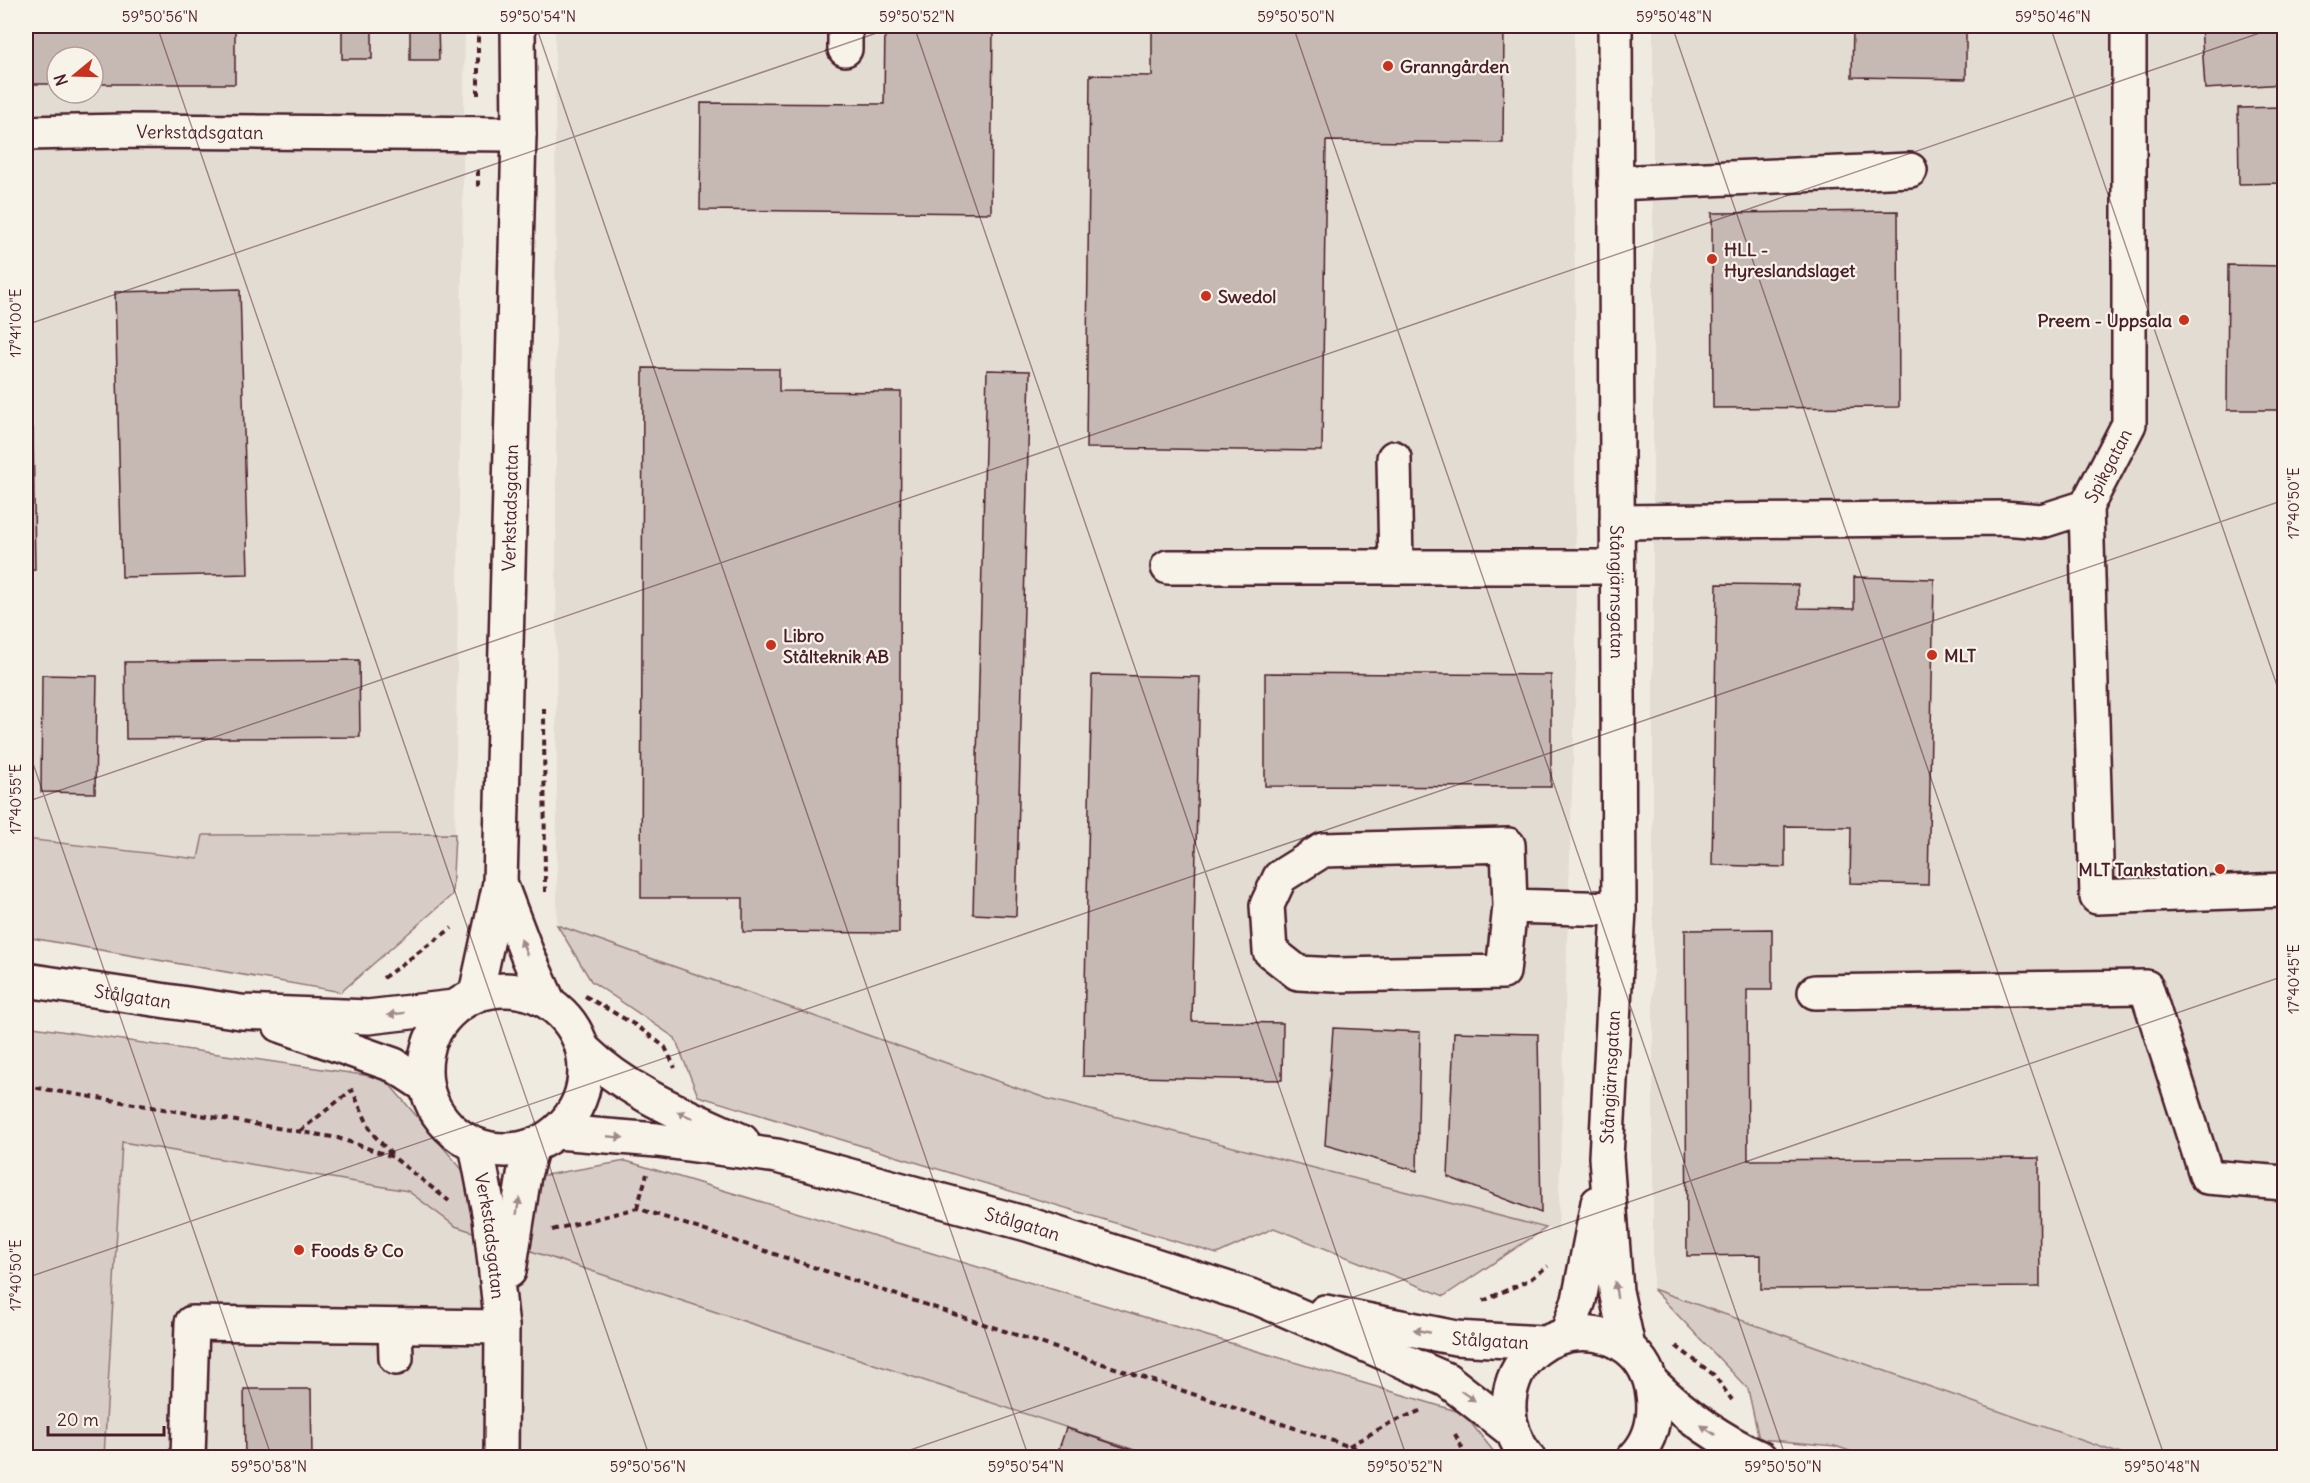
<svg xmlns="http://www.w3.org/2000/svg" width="2310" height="1483" font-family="Delius,sans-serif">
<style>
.built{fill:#e3dcd2;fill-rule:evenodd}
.green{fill:#d8cdc6;stroke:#917678;stroke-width:1.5}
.building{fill:#c6b8b3;stroke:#4a1f2b;stroke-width:1.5}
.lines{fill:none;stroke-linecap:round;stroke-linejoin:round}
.minor-casing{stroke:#4a1f2b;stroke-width:38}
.major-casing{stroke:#4a1f2b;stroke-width:38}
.path{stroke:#4a1f2b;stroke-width:4;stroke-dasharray:6 4.5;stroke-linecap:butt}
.minor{stroke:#f7f3e8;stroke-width:33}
.major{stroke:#f7f3e8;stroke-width:33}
.oneway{fill:#a0898a}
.ticks{fill:none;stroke:#4a1f2b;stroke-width:1.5;stroke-opacity:0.45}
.poi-dot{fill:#c8321e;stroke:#f7f3e8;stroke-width:2}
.labels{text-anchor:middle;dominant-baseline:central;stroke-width:4.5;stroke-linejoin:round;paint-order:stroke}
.poi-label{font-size:18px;font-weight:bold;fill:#4a1f2b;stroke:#f7f3e8;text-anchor:start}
.street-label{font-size:18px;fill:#4a1f2b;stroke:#f7f3e8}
.neatline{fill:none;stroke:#4a1f2b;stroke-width:2}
.ticks-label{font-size:15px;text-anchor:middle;fill:#4a1f2b}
</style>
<rect width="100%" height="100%" fill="#f0ebe0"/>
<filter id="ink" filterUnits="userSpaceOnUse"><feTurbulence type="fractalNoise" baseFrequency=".0167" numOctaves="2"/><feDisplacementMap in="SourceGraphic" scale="12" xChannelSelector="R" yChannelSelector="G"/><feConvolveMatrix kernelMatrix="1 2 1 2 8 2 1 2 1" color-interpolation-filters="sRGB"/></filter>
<g filter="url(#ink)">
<!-- built -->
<path class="built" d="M26 26H465L455 834 203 835 198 859 26 839ZM57 57H93V93H57Z
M555 26H1574L1576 668 1558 1231 1048 1099 557 925Z
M1653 26H2284V1457H2129L1653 1289Z
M122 1142 408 1191 455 1226 1156 1457 104 1458Z"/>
<!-- green -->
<path class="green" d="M455 834 452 895 341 992 26 937V839L198 859 203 835Z
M557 925 1048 1099 1546 1228 1444 1296 1274 1228 1217 1254 698 1096 675 1038 591 981Z
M26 1026 384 1078 477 1187 626 1161 1463 1413 1498 1457H1156L455 1226 408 1191 122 1142 104 1457 26 1458Z
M1653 1289 2129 1457 1870 1458 1835 1446 1759 1439 1748 1389Z"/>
<!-- building -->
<path class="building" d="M26 26H235V84H93V57H57V84H26Z
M342 26H372V59H342Z
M410 26H438L439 60H410Z
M885 26H993L991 213 700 210 701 103 884 104Z
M1152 26H1504L1503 143 1326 141 1322 451 1086 448 1090 75 1152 76Z
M1853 26H1966V79L1852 77Z
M2201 26H2284V84L2205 89Z
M2284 107V183L2239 184 2238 108Z
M1898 211 1899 407 1713 408 1712 213Z
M2228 265 2284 266V410H2227Z
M240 289 248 574 122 577 115 292Z
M643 368 779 369V391L901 392 899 933 743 932V898H641Z
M987 370 1030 371 1016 916 973 914Z
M26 428H33L35 570 26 571Z
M1854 577 1934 579 1928 885 1850 883 1851 827 1785 826V867L1712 865 1717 584 1798 585V608L1854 609Z
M359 660 360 737 126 739 125 662Z
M1265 673 1551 675V787L1265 786Z
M42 675 97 676 95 793 41 792Z
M1092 675 1200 677 1192 1021 1283 1023 1282 1080 1083 1076Z
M1772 929V990H1747L1748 1160 2039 1158 2040 1287 1761 1289V1255L1687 1256 1685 930Z
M1333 1028 1420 1032 1417 1171 1325 1145Z
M1454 1032 1538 1034 1541 1213 1448 1177Z
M244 1389H311L312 1458H245Z
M1066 1428 1156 1458H1056Z"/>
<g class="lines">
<defs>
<g id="minor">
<path id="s1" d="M1615 26 1619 909 1606 1157 1616 1291 1628 1347"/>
<path d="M845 49V26"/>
<path id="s2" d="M26 133 125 131 519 134"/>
<path d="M1615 183 1910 170"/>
<path d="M1394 458 1396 567"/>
<path d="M2086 507 2097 897 2284 890"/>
<path id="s3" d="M1617 522 2003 518 2042 521 2086 507 2129 424V26"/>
<path d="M1168 567H1617"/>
<path d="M500 883 527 954 548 1001"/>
<path d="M1510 906 1503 972 1335 975 1298 973 1270 951 1267 905 1280 877 1323 850 1508 845 1510 906 1619 909"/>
<path d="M1815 992 2146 987 2207 1177 2284 1183"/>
<path id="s4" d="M476 994 500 883 519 134 518 26"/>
<path id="s5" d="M476 1145 490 1218 502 1327 501 1458"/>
<path d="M509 1271 524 1175 532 1146"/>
<path d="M395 1327 396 1358"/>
<path d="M1567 1334 1579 1300 1598 1203"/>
<path d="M188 1458 192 1323 502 1327"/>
</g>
<g id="major">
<path id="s6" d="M26 980 241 1012 368 1017 454 1007"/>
<circle cx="505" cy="1070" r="80"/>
<path d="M280 1025 394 1065 426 1086"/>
<path d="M584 1050C628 1093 687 1116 742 1141"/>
<path id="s7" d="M557 1132 657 1140 777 1156 1027 1224 1263 1300 1447 1380 1512 1431"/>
<path id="s8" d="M1325 1312 1456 1338 1542 1343"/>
<path d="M1652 1383C1685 1415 1718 1439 1760 1458"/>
<path d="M1528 1458C1513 1439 1506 1417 1510 1394 1524 1315 1642 1312 1653 1394 1656 1417 1651 1441 1634 1458"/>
</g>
</defs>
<!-- minor casing -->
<use href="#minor" class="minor-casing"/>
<!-- major casing -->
<use href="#major" class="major-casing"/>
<!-- path -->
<path class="path" d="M478 26V97
M478 170V187
M544 708 545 892
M383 978 452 928
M585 996 637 1026 665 1047 675 1068
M26 1086 338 1138 393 1157 449 1201
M300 1131 352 1090 372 1133 393 1156
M637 1208 647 1174
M552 1230 637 1208 1384 1458
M1483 1301 1529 1280 1548 1266
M1676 1346 1714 1375 1732 1400
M1455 1434 1467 1458
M1349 1446 1390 1423 1422 1410"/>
<!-- minor -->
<use href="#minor" class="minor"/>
<!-- major -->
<use href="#major" class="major"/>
</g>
<!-- one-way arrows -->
<defs><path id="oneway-solid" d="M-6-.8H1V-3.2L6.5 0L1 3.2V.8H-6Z" transform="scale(1.5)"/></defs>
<g class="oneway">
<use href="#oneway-solid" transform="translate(524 947) rotate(-111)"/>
<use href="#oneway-solid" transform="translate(396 1014) rotate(173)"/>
<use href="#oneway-solid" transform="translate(685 1115) rotate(-156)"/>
<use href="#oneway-solid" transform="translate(615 1137) rotate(5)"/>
<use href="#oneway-solid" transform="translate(518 1206) rotate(-80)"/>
<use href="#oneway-solid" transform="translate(1616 1290) rotate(-98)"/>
<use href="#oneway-solid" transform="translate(1422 1331) rotate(-169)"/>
<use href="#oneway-solid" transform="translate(1468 1396) rotate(35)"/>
<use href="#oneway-solid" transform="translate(1708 1430) rotate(-146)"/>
</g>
</g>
<!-- ticks -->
<path class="ticks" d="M157 26 650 1458M536 26 1029 1458M914 26 1407 1458M1293 26 1786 1458M1672 26 2165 1458M2050 26 2284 706M26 325 897 26M26 743 272 1458M26 802 2280 26M26 1278 2284 500M887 1458 2284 976M2270 1458 2284 1452"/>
<!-- markers -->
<g class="poi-dot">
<circle cx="1388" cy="66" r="6"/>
<circle cx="1712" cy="259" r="6"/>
<circle cx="1206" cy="296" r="6"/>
<circle cx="2184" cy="320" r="6"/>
<circle cx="771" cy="645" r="6"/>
<circle cx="1932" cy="655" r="6"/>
<circle cx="2220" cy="869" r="6"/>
<circle cx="299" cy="1250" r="6"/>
</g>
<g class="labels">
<!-- poi labels -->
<g class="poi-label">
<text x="1400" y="66">Granngården</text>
<text x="1724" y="249">HLL -<tspan x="1724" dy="21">Hyreslandslaget</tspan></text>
<text x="1218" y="296">Swedol</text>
<text x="2172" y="320" text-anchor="end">Preem - Uppsala</text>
<text x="783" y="635">Libro<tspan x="783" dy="21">Stålteknik AB</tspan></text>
<text x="1944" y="655">MLT</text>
<text x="2208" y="869" text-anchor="end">MLT Tankstation</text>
<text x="311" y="1250">Foods &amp; Co</text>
</g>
<!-- street labels -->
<g class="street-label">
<text stroke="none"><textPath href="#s2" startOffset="174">Verkstadsgatan</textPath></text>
<text stroke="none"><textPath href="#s3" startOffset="518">Spikgatan</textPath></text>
<text stroke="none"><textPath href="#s4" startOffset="489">Verkstadsgatan</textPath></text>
<text stroke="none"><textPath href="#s1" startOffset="566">Stångjärnsgatan</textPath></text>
<text stroke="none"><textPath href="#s6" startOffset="108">Stålgatan</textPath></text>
<text transform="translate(1610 1077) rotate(-87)">Stångjärnsgatan</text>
<text stroke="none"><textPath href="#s7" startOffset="476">Stålgatan</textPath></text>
<text stroke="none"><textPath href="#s5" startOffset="92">Verkstadsgatan</textPath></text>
<text stroke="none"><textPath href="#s8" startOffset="168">Stålgatan</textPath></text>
</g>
</g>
<!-- margin -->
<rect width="2310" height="1483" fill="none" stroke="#f7f3e8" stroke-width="66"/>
<!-- north arrow -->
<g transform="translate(75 75) rotate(251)"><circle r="28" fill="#f7f3e8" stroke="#b29e9c" stroke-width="1.5"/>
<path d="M0-4.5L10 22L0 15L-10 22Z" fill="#c8321e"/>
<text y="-9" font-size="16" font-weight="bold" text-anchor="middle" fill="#4a1f2b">N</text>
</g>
<!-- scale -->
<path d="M48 1426v9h116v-9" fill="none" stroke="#4a1f2b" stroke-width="3"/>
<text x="57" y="1426" font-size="18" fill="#4a1f2b" stroke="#f7f3e8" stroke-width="4.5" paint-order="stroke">20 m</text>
<rect x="33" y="33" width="2244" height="1417" class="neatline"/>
<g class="ticks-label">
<text x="160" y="22">59°50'56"N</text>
<text x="538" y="22">59°50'54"N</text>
<text x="917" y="22">59°50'52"N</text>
<text x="1296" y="22">59°50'50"N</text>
<text x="1674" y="22">59°50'48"N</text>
<text x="2053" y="22">59°50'46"N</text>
<text transform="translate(16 323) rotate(-90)" y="5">17°41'00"E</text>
<text transform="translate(2294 503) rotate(-90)" y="5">17°40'50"E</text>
<text transform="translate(16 799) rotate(-90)" y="5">17°40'55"E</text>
<text transform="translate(2294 979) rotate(-90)" y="5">17°40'45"E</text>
<text transform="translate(16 1275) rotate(-90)" y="5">17°40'50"E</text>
<text x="269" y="1472">59°50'58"N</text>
<text x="648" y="1472">59°50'56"N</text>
<text x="1026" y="1472">59°50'54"N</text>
<text x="1405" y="1472">59°50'52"N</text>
<text x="1783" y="1472">59°50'50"N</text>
<text x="2162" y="1472">59°50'48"N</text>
</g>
</svg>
